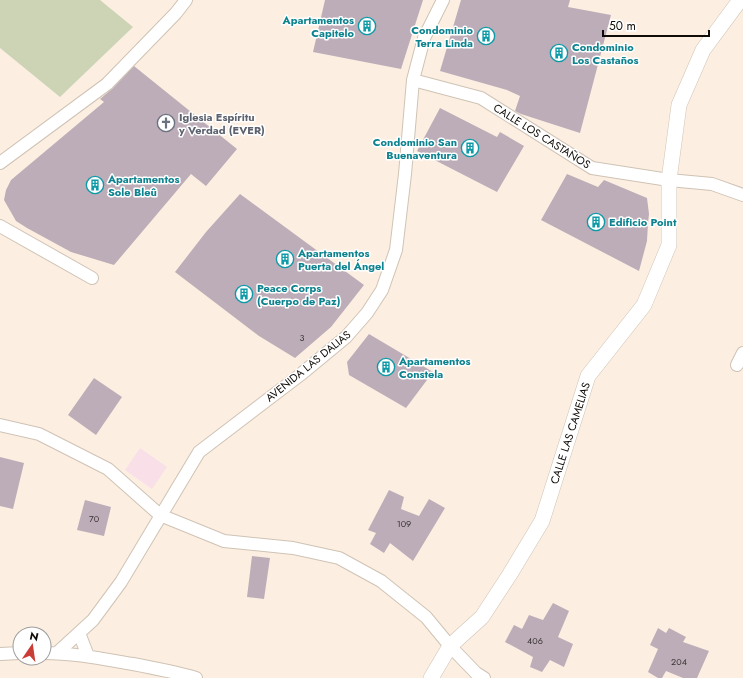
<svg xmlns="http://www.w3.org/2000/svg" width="743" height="678" font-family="Jost,sans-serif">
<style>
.commercial{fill:#f9dfe7}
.green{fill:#cdd4b6}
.building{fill:#bdadb8}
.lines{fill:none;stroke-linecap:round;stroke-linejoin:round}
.minor-casing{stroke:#cfc3b5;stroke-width:14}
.tertiary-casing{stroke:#cfc3b5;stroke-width:16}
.minor{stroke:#fff;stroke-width:12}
.tertiary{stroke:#fff;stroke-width:15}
.labels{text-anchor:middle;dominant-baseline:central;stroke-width:3;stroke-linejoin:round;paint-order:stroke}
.number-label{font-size:9px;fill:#3a3433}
.culture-label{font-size:11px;font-weight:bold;fill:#0d838f;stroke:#fff;text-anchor:start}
.worship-label{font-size:11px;font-weight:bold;fill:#5b616d;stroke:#fff;text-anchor:start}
.street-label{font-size:11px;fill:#0f0b07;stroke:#fff}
</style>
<rect width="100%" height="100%" fill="#fcefe1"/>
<!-- commercial -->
<path class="commercial" d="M140 448 167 467 152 489 125 470Z"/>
<!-- green -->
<path class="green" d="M0 0H100L133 27 60 97 0 48Z"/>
<!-- building -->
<path class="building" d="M325 0H423L401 69 313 52Z
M461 0H570L568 7 611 15 580 133 521 114 515 111 520 96 507 90 440 71Z
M134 66 237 149 206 186 191 174 114 265 71 252 27 228 16 221 4 200 6 190 11 180 104 102 100 99 112 89Z
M440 108 497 137 500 132 524 146 497 192 417 151Z
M567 174 598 187 604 180 647 198 649 214 648 223 647 241 639 271 541 220Z
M240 194 364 285 331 327 295 358 259 336 175 272 206 232Z
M369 334 433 372 406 408 349 375 347 362Z
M94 378 122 397 96 435 68 415Z
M0 457 24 463 13 509 0 506Z
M389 490 404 497 401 509 419 516 429 499 445 508 413 561 390 543 384 553 370 544 376 533 368 530Z
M85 500 111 507 104 536 77 530Z
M252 556 270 558 264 599 247 597Z
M553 603 569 611 558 637 573 644 564 667 550 660 542 672 530 667 533 657 505 642 514 625 522 629 529 615 543 620Z
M658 628 666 633 669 628 686 637 683 642 709 651 697 678H683L666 671 662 678H658L648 672 658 649 650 645Z"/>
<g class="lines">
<defs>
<path id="minor" d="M413 80 481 98 592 168 669 180 712 184 743 195
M0 163 107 84 176 13 186 0
M0 226 92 278
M737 365 743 353
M0 425 39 434 108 469 160 515 224 541 293 548 339 558 381 581 426 617 450 646 476 673 484 678
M79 633 88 656
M44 653C74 653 103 659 133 664 154 668 175 672 196 678
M57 653 93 620 121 582 199 452 300 375 346 337 367 313 382 290 396 250 405 174 413 80 424 38 443 0
M0 654 20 653"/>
<path id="tertiary" d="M431 678 450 646 482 617 510 574 542 521 588 376 644 305 669 245V180L679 105 703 50 740 0"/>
</defs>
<!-- minor casing -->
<use href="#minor" class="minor-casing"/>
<!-- tertiary casing -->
<use href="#tertiary" class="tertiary-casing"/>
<!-- minor -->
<use href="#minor" class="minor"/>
<!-- tertiary -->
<use href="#tertiary" class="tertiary"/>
</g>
<!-- icons -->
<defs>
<symbol id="building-ring" viewBox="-11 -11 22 22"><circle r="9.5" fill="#fff" stroke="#0f9aa8" stroke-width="1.5"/><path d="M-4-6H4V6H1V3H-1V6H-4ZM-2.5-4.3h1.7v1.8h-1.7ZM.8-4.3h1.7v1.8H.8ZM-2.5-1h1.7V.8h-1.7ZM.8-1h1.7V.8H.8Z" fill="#0f9aa8"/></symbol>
<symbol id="church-ring" viewBox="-11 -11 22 22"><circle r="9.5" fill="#fff" stroke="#6b7280" stroke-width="1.5"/><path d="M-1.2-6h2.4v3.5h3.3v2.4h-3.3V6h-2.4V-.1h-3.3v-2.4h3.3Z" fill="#6b7280"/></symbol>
</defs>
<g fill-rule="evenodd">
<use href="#building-ring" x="357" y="16" width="20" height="20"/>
<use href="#building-ring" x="476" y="26" width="20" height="20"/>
<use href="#building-ring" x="549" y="43" width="20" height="20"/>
<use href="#church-ring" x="156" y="113" width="20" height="20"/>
<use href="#building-ring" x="460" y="138" width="20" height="20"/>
<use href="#building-ring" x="85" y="175" width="20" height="20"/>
<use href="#building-ring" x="586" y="212" width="20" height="20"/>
<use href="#building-ring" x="275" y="249" width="20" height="20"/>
<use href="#building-ring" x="234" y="284" width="20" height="20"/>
<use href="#building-ring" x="376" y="357" width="20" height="20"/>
</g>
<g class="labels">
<!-- number labels -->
<g class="number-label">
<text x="302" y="337">3</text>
<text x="94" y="518">70</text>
<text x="404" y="523">109</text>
<text x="535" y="640">406</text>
<text x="679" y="661">204</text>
</g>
<!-- culture labels -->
<g class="culture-label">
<text x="354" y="20" text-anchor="end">Apartamentos<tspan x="354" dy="13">Capitelo</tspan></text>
<text x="473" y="30" text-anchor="end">Condominio<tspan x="473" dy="13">Terra Linda</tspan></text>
<text x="572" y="47">Condominio<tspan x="572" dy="13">Los Castaños</tspan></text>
<text x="457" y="142" text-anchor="end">Condominio San<tspan x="457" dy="13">Buenaventura</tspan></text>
<text x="108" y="179">Apartamentos<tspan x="108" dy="13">Sole Bleû</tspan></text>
<text x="609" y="222">Edificio Point</text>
<text x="298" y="253">Apartamentos<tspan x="298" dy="13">Puerta del Ángel</tspan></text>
<text x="257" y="288">Peace Corps<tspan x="257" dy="13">(Cuerpo de Paz)</tspan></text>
<text x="399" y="361">Apartamentos<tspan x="399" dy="13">Constela</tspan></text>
</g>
<!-- worship labels -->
<g class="worship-label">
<text x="179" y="117">Iglesia Espíritu<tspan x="179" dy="13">y Verdad (EVER)</tspan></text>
</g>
<!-- street labels -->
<g class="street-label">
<text transform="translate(542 136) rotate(32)">CALLE LOS CASTAÑOS</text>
<text transform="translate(308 366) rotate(-39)">AVENIDA LAS DALIAS</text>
<text transform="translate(570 433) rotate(-72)">CALLE LAS CAMELIAS</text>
</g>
</g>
<!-- north arrow -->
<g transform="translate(32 646) rotate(13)"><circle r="19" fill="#ffffff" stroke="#9f9d9c"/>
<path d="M0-3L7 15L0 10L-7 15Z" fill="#ca3c36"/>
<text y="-6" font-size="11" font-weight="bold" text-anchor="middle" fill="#0f0b07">N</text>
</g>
<!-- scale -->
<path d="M603 30v6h106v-6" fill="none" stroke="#0f0b07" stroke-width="2"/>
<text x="609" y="30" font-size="12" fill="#0f0b07" stroke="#ffffff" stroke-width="3" paint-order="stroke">50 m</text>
</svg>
